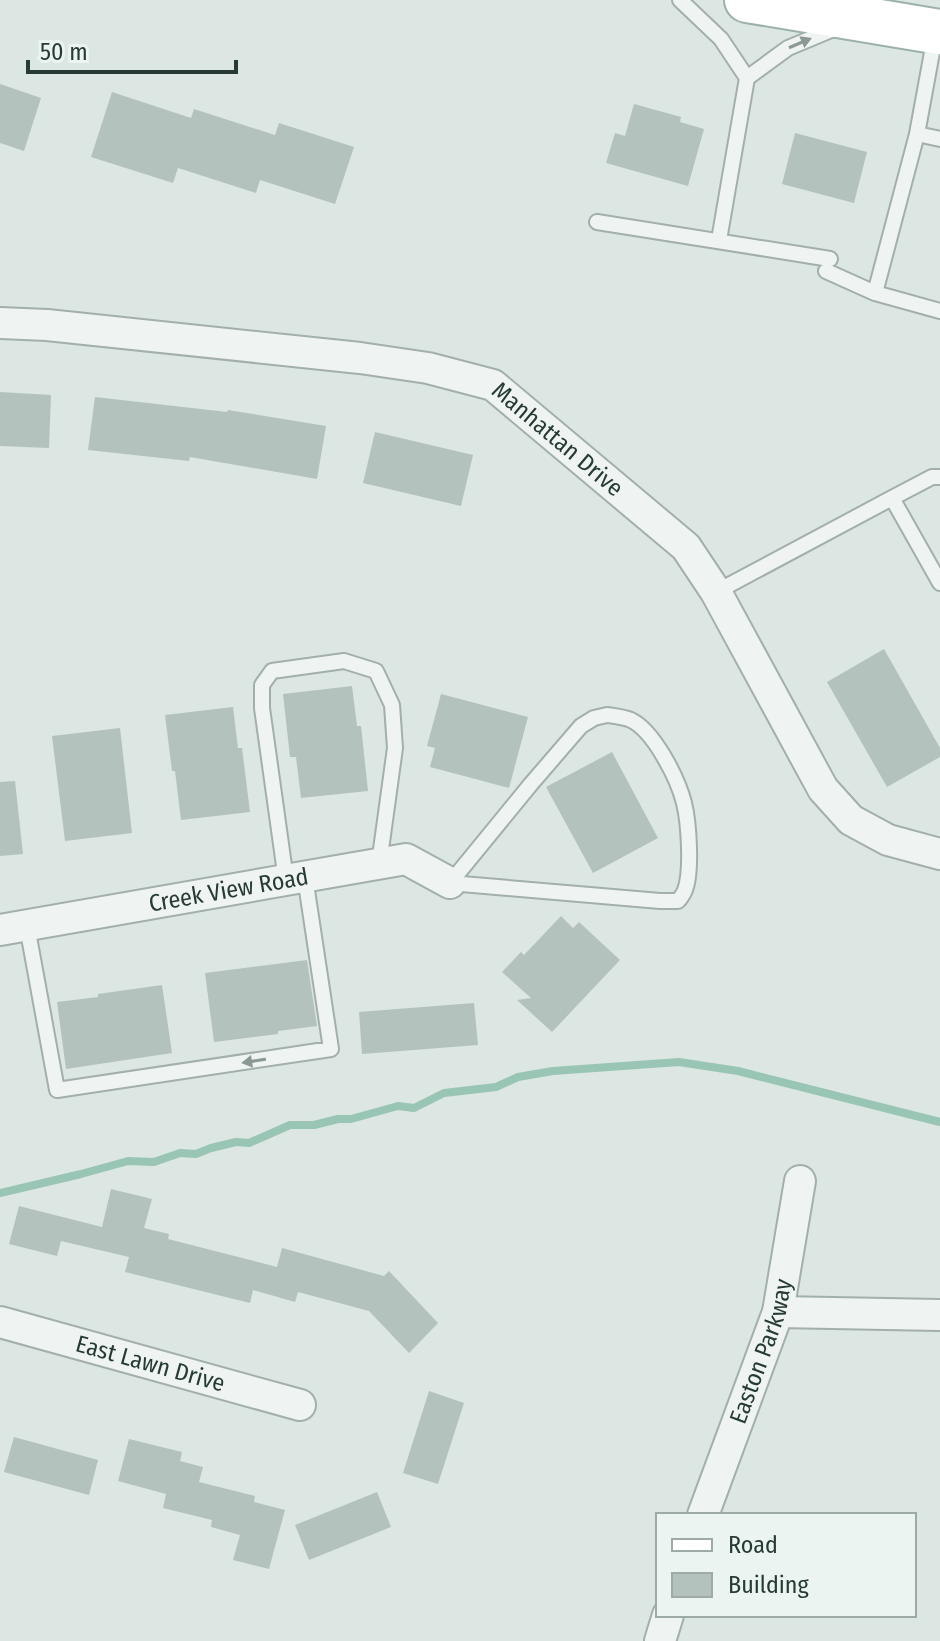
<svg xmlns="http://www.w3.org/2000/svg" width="940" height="1641" font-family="'Fira Sans Condensed',sans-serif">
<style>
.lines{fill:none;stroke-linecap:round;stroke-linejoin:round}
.stream{stroke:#99c5b4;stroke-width:8}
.building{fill:#b4c2be}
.service-casing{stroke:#a2afac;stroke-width:18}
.minor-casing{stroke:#a2afac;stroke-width:34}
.primary-casing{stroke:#9cb1ab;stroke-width:48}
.service{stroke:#eff4f3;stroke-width:14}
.minor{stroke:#eff4f3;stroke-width:30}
.primary{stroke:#fff;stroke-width:44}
.oneway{fill:#8b9894}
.labels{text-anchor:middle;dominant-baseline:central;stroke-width:6;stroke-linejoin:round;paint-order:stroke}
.street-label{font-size:24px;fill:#273b36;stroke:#ecf4f1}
</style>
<rect width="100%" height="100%" fill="#dce6e3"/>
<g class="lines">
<!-- stream -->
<path class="stream" d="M0 1193 81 1174 128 1161 154 1162 180 1153 196 1154 211 1148 236 1142 249 1143 290 1125H314L338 1119H351L398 1106 414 1108 444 1093 496 1087 518 1077 553 1071 679 1062 738 1071 940 1122"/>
</g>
<!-- building -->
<path class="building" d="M0 84 41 98 24 151 0 143Z
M112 92 191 118 194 109 275 135 279 123 354 147 335 204 260 180 256 193 178 168 173 183 91 157Z
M634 104 681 117 680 122 704 129 688 186 606 163 615 133 625 136Z
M795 133 867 152 854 203 782 184Z
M0 392 51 395 49 448 0 446Z
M95 397 227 412 228 410 326 426 317 479 190 457 189 461 88 450Z
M375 432 473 455 461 506 363 483Z
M884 649 940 748V757L887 787 827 682Z
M352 686 357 726H361L368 791 301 798 296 757H290L283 694Z
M441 694 528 717 509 788 430 767 435 748 427 746Z
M233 707 238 748H242L250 812 181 820 175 771H172L165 715Z
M120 728 132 833 65 841 52 736Z
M612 752 658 838 593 873 546 787Z
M15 781 23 854 0 856V782Z
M561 916 573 928 579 922 620 960 552 1032 517 1000 531 998 502 972 521 952 524 955Z
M307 960 317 1026 278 1031V1034L214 1042 205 973Z
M162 985 172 1053 66 1069 57 1002 98 997V994Z
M474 1003 478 1045 362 1054 359 1012Z
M111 1189 152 1199 144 1228 169 1234 168 1239 277 1267 282 1248 384 1276 389 1271 438 1323 409 1353 369 1311 298 1292 295 1302 253 1290 250 1303 125 1272 129 1257 61 1241 57 1256 9 1244 19 1206 102 1227Z
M429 1391 464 1403 438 1484 403 1473Z
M14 1437 98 1460 89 1495 4 1472Z
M129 1439 182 1452 180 1461 203 1467 199 1482 255 1496 254 1502 285 1510 269 1569 233 1560 240 1535 211 1527 212 1520 163 1508 166 1494 118 1481Z
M377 1492 391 1527 309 1560 295 1525Z"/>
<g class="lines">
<defs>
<path id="service" d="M680 0 721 39 747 78 719 240
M747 78 788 48 836 28
M917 134 935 36
M940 139 917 134 875 293 940 311
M597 222 830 259
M826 271 875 293
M892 498 932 477H940
M716 592 892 498 940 583
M607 715C614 716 624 717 631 720 654 731 678 779 684 803 689 823 692 872 685 890 684 893 680 899 678 901H660L450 883 531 784 581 726 594 718Z
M286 880 262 708V685L272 671 344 661 376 671 392 705 395 748 379 864
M27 926 57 1090 331 1049 305 877"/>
<g id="minor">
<path id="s1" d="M0 323 47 325 360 358 428 368 493 385 686 547 716 592 823 789 851 820 888 840 940 854"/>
<path id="s2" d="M0 930 406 859 450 883"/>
<path d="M778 1312 940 1315"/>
<path id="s3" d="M0 1322 300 1405"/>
<path id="s4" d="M703 1515 778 1312 800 1181"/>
<path d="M660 1641 668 1615"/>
</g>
<path id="primary" d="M747 0 940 32"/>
</defs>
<!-- service casing -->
<use href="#service" class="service-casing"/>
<!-- minor casing -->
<use href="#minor" class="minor-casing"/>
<!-- primary casing -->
<use href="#primary" class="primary-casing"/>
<!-- service -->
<use href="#service" class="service"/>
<!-- minor -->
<use href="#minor" class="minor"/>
<!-- primary -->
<use href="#primary" class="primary"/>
</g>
<!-- one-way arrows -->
<defs><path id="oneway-solid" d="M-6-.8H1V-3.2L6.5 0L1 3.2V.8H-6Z" transform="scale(2)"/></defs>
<g class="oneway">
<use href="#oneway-solid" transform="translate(800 43) rotate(-23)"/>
<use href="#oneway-solid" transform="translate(254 1061) rotate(171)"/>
</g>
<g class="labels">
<!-- street labels -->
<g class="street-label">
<text stroke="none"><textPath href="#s1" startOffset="582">Manhattan Drive</textPath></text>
<text stroke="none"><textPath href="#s2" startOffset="232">Creek View Road</textPath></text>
<text stroke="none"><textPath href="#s4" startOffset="174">Easton Parkway</textPath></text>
<text stroke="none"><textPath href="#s3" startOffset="156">East Lawn Drive</textPath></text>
</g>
</g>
<!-- legend -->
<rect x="656" y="1513" width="260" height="104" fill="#ecf4f1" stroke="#9daaa6" stroke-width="2"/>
<rect x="672" y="1539" width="40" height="12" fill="#ffffff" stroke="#9daaa6" stroke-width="2"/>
<text x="728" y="1553" font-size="24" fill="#273b36">Road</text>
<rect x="672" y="1573" width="40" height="24" fill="#b4c2be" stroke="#9daaa6" stroke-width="2"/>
<text x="728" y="1593" font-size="24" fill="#273b36">Building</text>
<!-- scale -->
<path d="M28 60v12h208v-12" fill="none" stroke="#273b36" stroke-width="4"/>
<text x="40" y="60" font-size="24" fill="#273b36" stroke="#ecf4f1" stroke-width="6" paint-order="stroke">50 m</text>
</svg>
